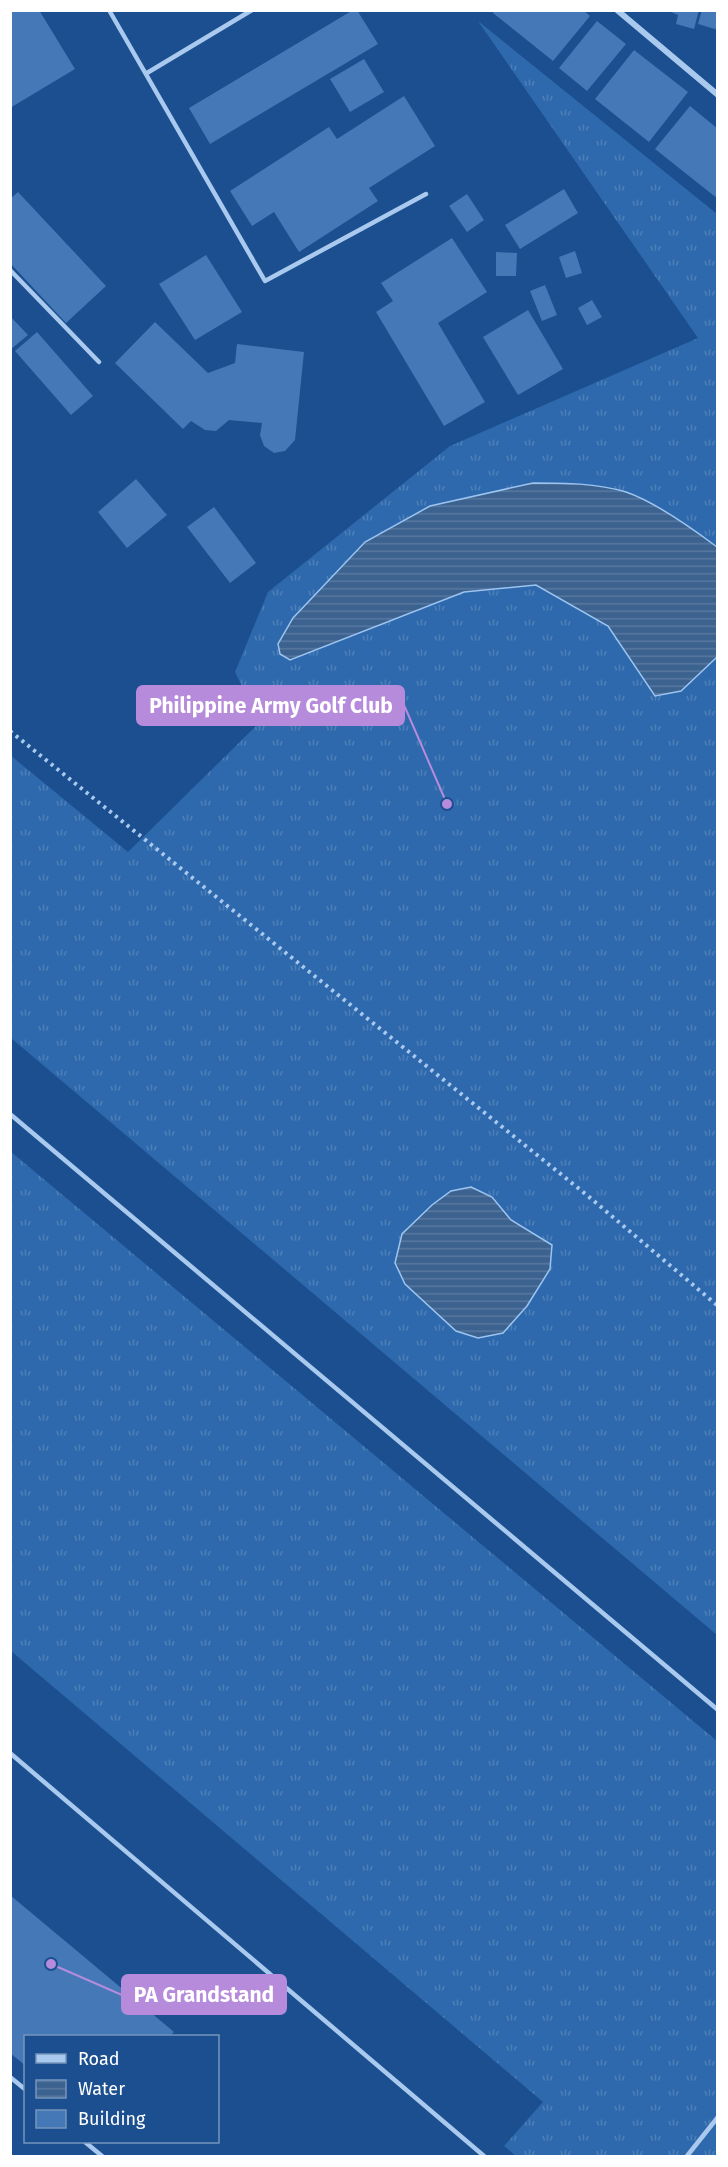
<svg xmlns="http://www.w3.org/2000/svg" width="728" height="2167" font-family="'Fira Sans',sans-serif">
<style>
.grass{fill:url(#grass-tufts)}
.water{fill:url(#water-rules);stroke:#9cc4f0;stroke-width:1.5}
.building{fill:#4478b7}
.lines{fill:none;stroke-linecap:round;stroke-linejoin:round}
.path{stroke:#a9c9ee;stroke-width:4;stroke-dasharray:3 4.5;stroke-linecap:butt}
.lane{stroke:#a9c9ee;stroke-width:4.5}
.street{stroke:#a9c9ee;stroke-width:6}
.leader{fill:none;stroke:#b68bdc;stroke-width:2}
.callout-dot{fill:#b68bdc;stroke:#1b4f8f;stroke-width:2}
.callout{fill:#b68bdc;stroke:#b68bdc;stroke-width:2}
.callout-label{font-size:21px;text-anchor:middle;font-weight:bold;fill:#fff}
</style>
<defs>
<pattern id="grass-tufts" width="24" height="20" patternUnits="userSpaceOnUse" patternTransform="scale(1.5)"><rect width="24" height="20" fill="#2e69ad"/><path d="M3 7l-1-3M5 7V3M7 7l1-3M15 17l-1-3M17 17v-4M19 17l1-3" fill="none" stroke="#4d80b9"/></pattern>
<pattern id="water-rules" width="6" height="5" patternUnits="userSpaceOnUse" patternTransform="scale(1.5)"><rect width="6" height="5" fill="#3c6290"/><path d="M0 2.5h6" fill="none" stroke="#597aa1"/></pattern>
</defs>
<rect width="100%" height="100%" fill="#1b4f8f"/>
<!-- grass -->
<path class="grass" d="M478 21 717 214V1635L11 1038 10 755 128 852 260 722 235 672 268 592 450 446 698 338Z
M10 1151 717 1741V2156H516L504 2146 543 2102 11 1651Z"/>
<!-- water -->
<path class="water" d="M533 483C564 483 596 483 626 492 655 502 693 529 717 547V657L681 691 655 696 608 626 536 585 464 592 290 660 280 654 278 644 293 618 365 542 430 506Z
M471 1187 492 1197 511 1220 552 1245 550 1269 527 1306 503 1333 478 1338 456 1331 405 1284 395 1263 402 1234 432 1205 451 1191Z"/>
<!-- building -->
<path class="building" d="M10 10H39L75 69 10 108Z
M353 10H357L378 44 210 144 189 108Z
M494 10H583L590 16 553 61 493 13Z
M666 10H699L694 29 676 24 678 15Z
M702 10H718V30L698 24Z
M597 21 626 44 587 91 559 68Z
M634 50 688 92 649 142 595 99Z
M364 59 384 92 350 112 330 79Z
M404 96 435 146 369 188 378 201 299 252 274 212 252 226 230 191 329 127 337 139Z
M690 106 718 129V199L655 149Z
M564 189 578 213 520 249 505 225Z
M18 192 106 286 66 323 10 263V199Z
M467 194 484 220 467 232 449 206Z
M452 238 487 292 438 323 485 402 444 426 376 312 393 301 381 283Z
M575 251 582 273 566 278 559 257Z
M496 252 517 253 516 276H496Z
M206 255 242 312 195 340 159 284Z
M545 285 557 315 542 321 530 291Z
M592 300 602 317 587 325 578 308Z
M528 310 563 369 518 395 483 337Z
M10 316 28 335 10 350Z
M155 322 208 373 235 363 237 344 304 352 295 440 285 451 274 453 264 446 260 435 262 423 229 420 216 431 205 430 191 421 183 429 115 363Z
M37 332 93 396 71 415 15 351Z
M136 479 167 515 127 548 98 512Z
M214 507 256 563 230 583 187 527Z
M10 1895 174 2032 170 2036H26V2066L10 2053Z"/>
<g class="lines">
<!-- path -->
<path class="path" d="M10 731 588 1196 718 1306"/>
<!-- lane -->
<path class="lane" d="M109 10 265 281 426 194
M147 73 252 10
M10 270 99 362
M10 1114 718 1710
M10 1753 484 2156
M10 2077 26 2090
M85 2142 102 2156
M687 2156 718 2117"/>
<!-- street -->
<path class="street" d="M617 10 718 95"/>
</g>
<!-- callouts -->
<path class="leader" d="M447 804L404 705M51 1964L122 1995"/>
<g class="callout-dot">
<circle cx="447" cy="804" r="6"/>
<circle cx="51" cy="1964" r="6"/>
</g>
<g class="callout">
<rect x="137" y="686" width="267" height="39" rx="6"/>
<rect x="122" y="1975" width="164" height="39" rx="6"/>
</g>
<g class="callout-label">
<text x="271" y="713">Philippine Army Golf Club</text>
<text x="204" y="2002">PA Grandstand</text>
</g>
<!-- border -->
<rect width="728" height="2167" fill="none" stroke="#ffffff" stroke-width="24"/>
<!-- legend -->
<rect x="24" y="2035" width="195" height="108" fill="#1b4f8f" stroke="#7695bc" stroke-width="1.5"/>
<rect x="36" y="2054" width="30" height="9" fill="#a9c9ee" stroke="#7695bc" stroke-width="1.5"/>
<text x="78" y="2065" font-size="18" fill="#ffffff">Road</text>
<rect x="36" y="2080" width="30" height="18" fill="url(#water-rules)" stroke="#7695bc" stroke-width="1.5"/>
<text x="78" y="2095" font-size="18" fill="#ffffff">Water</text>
<rect x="36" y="2110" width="30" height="18" fill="#4478b7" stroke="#7695bc" stroke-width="1.5"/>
<text x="78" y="2125" font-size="18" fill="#ffffff">Building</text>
</svg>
